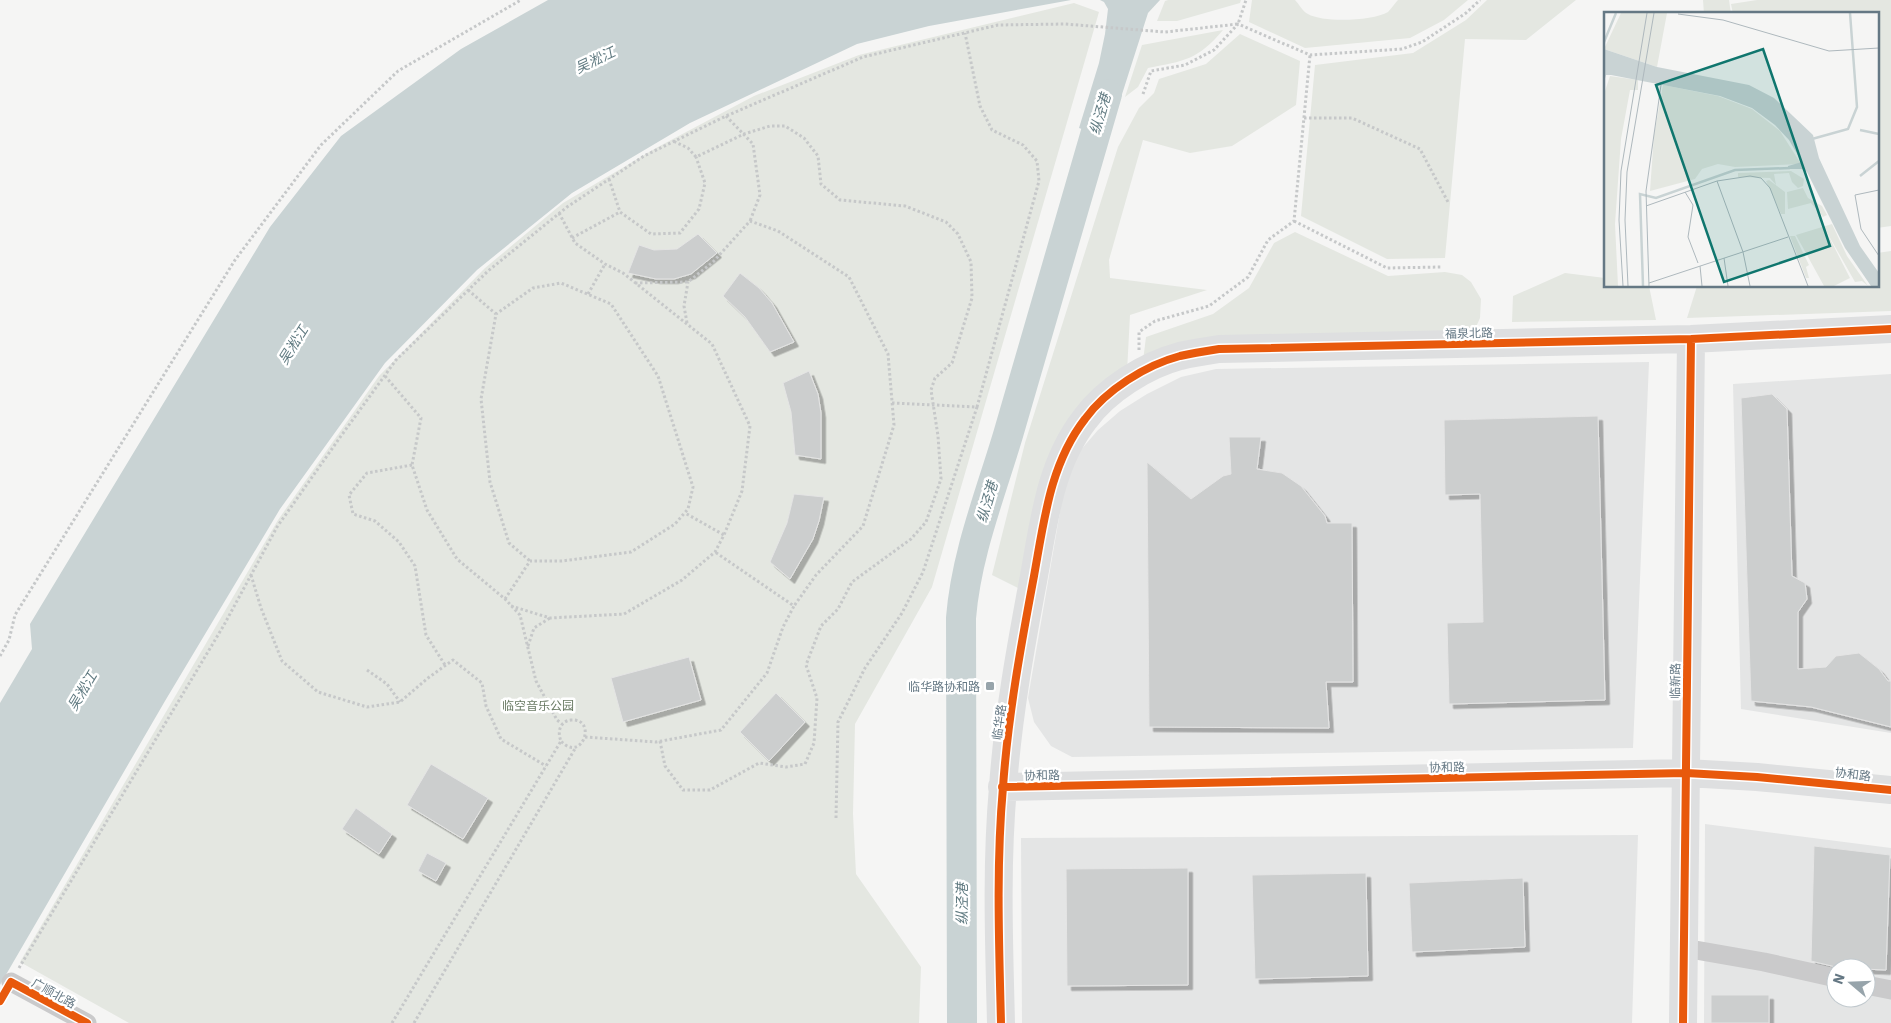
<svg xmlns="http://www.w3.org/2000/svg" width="1891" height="1023" font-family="'IBM Plex Sans','Noto Sans SC',sans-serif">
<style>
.built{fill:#e4e5e5;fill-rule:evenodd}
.green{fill:#e4e7e1}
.water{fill:#c9d3d4}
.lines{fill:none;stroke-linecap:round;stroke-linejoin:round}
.river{stroke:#c9d3d4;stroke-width:30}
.building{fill:#cccece;stroke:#e4e4e4;filter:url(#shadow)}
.path{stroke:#c6c8c9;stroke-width:3;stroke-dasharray:2.5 2.5;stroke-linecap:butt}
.street{stroke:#cacacb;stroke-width:19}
.secondary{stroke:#dedfe0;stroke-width:28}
.cycleway-casing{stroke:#fff;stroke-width:11}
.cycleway{stroke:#e8590c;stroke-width:8}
.poi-dot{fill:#97a4ab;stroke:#fff;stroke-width:2}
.labels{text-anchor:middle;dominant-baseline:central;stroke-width:5;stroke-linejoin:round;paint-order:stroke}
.street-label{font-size:12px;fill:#657884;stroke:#fff}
.poi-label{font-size:12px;fill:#657884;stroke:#fff;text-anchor:end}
.park-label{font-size:12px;fill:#6a7b64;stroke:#fff}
.water-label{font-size:14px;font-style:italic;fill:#607a81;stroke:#fff}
.inset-river{fill:none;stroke:#c9d3d4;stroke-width:2.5}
.inset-road{fill:none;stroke:#aeb8bd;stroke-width:1}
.view{fill:#0f766e;fill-opacity:0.15;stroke:#0f766e;stroke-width:2.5}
.inset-edge{fill:none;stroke:#657884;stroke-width:2.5}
</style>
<defs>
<filter id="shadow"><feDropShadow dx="4.5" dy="4.5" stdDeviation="0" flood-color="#0004"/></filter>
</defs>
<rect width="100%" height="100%" fill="#f5f5f4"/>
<!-- built -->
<path class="built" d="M1649 362 1633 748 1072 757 1051 746 1034 722 1028 698 1067 471 1079 452 1098 430 1120 411 1147 394 1181 377 1216 369Z
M1891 374V733L1741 709 1733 384Z
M1705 824 1891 848V1023H1704ZM1836 968H1866V998H1836Z
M1638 835 1632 1023H1022L1021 838Z"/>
<!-- green -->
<path class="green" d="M1168 0H1241L1240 3 1177 21H1157L1165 1Z
M1252 0H1295C1299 4 1303 12 1308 14 1323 23 1373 21 1388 12 1391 9 1395 3 1398 0H1468L1444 20 1410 38 1305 48 1249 22Z
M1487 0H1576L1526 40 1465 39 1445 258 1387 259 1301 216 1315 65 1413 53 1466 20Z
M1703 0H1729L1731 14H1704Z
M1757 0H1891V226L1877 228V14H1733L1731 4Z
M1074 3 1099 12 932 587 855 724 853 814 856 874 921 967 919 1023H129L20 962 278 520 379 376 485 268 563 203 656 148 754 96 859 55Z
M1223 30C1198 60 1184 61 1148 68L1138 87 1125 97 1142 45Z
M1240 34 1300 61 1296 105 1232 146 1190 153 1143 140 1109 260 1110 278 1207 290 1130 315 1127 372 1085 403 1024 591 992 575 1025 443 1118 147 1139 108 1154 93 1159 79 1206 64Z
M1295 232 1388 276 1445 272 1462 275 1471 282 1481 299 1480 318 1476 327 1467 334 1143 361 1146 337 1213 314 1249 288 1274 243Z
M1891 251V311L1687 318 1697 286H1877V253Z
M1565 273 1605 278V286H1649L1656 320 1512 322 1513 296Z"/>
<!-- water -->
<path class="water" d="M548 0H1071L929 26 857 44 690 123 572 193 477 270 385 363 280 509 165 701 0 985V703L32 649 30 624 270 227 341 136 461 49Z
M1100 0H1160L1148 13 1108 138 1079 128 1099 63 1105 34 1108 9 1104 2Z"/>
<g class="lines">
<!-- river -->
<path class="river" d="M962 1023 961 618C966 555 990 495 1008 435 1041 322 1074 208 1107 94"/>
</g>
<!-- building -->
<path class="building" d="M698 234 717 253 691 274 674 279H656L628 273 639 245 654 250 677 249Z
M740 273 759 288 772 303 794 342 770 352 745 317 723 296Z
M809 371 818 394 821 413V459L795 455 791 412 783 383Z
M1772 394 1787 409 1792 576 1805 583 1807 599 1798 612V669L1826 667 1836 656 1859 653 1879 669 1888 681H1891V727L1811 707 1751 701 1741 398Z
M1598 416 1605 700 1449 704 1447 623 1483 622 1480 494 1445 495 1444 420Z
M1229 437H1261L1257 469 1282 473 1301 486 1325 516 1327 523H1352L1353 682H1326L1329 728 1149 727 1147 462 1191 499 1223 476 1231 474Z
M794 494 824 497 819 521 813 539 790 579 770 562 787 523Z
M689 657 701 700 623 722 611 678Z
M776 693 805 722 769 761 740 732Z
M431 764 488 798 463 839 407 805Z
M356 808 392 834 379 854 342 829Z
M1814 846 1890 855 1886 970 1840 968 1811 961Z
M427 853 446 863 436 881 418 871Z
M1188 868V985L1067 986 1066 869Z
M1366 873 1368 976 1255 979 1252 875Z
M1523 878 1525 947 1412 952 1409 883Z
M1711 995H1769V1023H1711Z"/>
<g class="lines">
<!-- path -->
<path class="path" d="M1143 94 1151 71 1185 65 1214 50 1238 24 1310 55 1402 49 1422 42 1466 13 1480 0
M726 116 753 144 760 195 750 221
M1304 118H1352L1420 149 1448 202
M609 179 620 212 651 234 680 233 699 209 705 183 696 157
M559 213 575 243 605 264 623 273 712 344 750 426 742 491 724 535
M1294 221 1387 268 1441 267
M572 238 620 212
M635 283 688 282 713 262 750 221 778 231 849 277 888 354 894 425 863 526 816 575 794 606
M468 290 496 314
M588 294 605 264
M687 323 684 306 688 282
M1139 350V332L1155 321 1209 306 1248 277 1268 240 1294 221 1310 55
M385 376 421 418 412 465 427 510 457 559 505 599 520 615 536 681 557 720 562 724
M892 403 977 407 1039 181 1037 161 1023 145 992 130 980 106 965 33
M412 465 367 473 349 495 353 514 375 521 399 542 415 566 426 635 445 665
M251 575 261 608 282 661 318 692 367 707 400 702 428 678 453 660 482 683 486 706 501 739 546 766
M505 599 530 561H562L631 552 675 524 688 509 693 487 658 376 611 304 561 283 533 288 496 314 481 399 490 482 509 543 530 561
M511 606 550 618 624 614 682 580 715 552 724 535 685 513
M528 646 534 628 550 618
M0 656 9 640 15 615 235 260 321 145 398 71 521 0
M367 670 387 684 400 702
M585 737 656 742 721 730 767 673 783 627 794 606 715 552
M660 741 665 766 683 790H710L759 763 786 767 805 764 814 743 817 698 806 665 821 626 838 609 852 582 911 539 926 522 941 479 938 436 931 390 935 378 952 363 972 298 971 262 958 234 946 222 905 206 840 200 821 184 818 156 804 138 785 126H770L744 134 696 157 688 148 673 141
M836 818 838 722 865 668 902 613 923 572 977 407
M19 968 224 625 277 527 341 436 396 360 488 271 567 207 644 156 726 116 863 57 998 25 1065 24 1165 32 1238 24 1246 0
M392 1023 561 741C557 732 560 721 571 720 598 718 582 764 561 741
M414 1023 576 747"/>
<!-- street -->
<path class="street" d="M1684 948 1764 962 1836 978
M11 982 87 1023
M1866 985 1891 990"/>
<!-- secondary -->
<path class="secondary" d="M1002 787 1686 773 1757 777 1891 790
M1001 1023C999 944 996 865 1003 787 1008 716 1021 645 1034 576 1044 521 1050 464 1085 419 1106 390 1146 365 1180 356 1193 353 1206 351 1219 349L1691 339 1891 329
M1683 1023 1691 339"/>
<defs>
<path id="cycleway" d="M1002 787 1686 773 1757 777 1891 790
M0 1001 11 982 87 1023
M1001 1023C999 944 996 865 1003 787 1008 716 1021 645 1034 576 1044 521 1050 464 1085 419 1106 390 1146 365 1180 356 1193 353 1206 351 1219 349L1691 339 1891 329
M1683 1023 1691 339"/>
</defs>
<!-- cycleway casing -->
<use href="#cycleway" class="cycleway-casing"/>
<!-- cycleway -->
<use href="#cycleway" class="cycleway"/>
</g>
<!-- markers -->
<rect class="poi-dot" x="985" y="681" width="10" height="10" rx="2.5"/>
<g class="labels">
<!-- street labels -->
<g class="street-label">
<text transform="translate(1469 333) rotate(-1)">福泉北路</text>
<text transform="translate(1675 681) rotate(-89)">临新路</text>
<text transform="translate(999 722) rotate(-82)">临华路</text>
<text transform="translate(1447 767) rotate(-1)">协和路</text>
<text transform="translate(1853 774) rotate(7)">协和路</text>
<text transform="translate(1042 775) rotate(-1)">协和路</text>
<text transform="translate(54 993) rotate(29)">广顺北路</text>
</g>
<!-- poi labels -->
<g class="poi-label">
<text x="980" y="686">临华路协和路</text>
</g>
<!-- park labels -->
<g class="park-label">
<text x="538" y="705">临空音乐公园</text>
</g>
<!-- water labels -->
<g class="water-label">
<text transform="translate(595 60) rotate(-25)">吴淞江</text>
<text transform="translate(1100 114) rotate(-74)">纵泾港</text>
<text transform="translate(293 345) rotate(-58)">吴淞江</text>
<text transform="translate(987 502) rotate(-74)">纵泾港</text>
<text transform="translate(82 691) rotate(-59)">吴淞江</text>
<text transform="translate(962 904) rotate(-90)">纵泾港</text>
</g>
</g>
<!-- overview -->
<g transform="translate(1604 12)">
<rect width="275" height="275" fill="#f5f5f4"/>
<path d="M17 1H63L53 55 0 37ZM6 64 34 68V78H26L17 127 11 212 14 274H0V82ZM59 73 114 84 148 97 176 119 197 152 131 155 114 152 98 157 91 167 46 179 50 123ZM187 159 200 167 199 174 194 176 188 170 185 161 170 162 172 173 166 166 134 165V161ZM165 168 181 180V202H177L162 169ZM199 176 204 186 218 194 223 203 219 205 207 191 184 197 183 180ZM228 212 243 244 264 274 258 269 251 270 221 217 246 266 230 274H220L192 223ZM186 224H191L205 253 202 255 205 266H202Z" fill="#e4e7e1"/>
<path d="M0 37 53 55 145 73 170 86 209 123 215 146 256 234 275 261V274H267L241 236 203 160 198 157H184V154L198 150 185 128 171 113 148 96 116 84 7 63H2L0 70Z" fill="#c9d3d4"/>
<path class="inset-river" d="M0 30 12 1M256 118 275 122M208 127 244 117 253 95 246 1M256 164 275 149M39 274 36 182 52 186 131 158 186 156"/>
<path class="inset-road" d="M74 2 119 8 225 39 275 36M113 169 139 240 146 274M275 178 251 183 257 217 275 244M81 180 89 193 84 225 94 251M42 194 113 169 146 164 157 166 166 176 204 274M120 246 124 274M96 254 98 274M45 271 184 225M19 274 15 208 17 159 43 1M24 274 21 208 23 160 50 1M45 274 42 179 57 73"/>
<path class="view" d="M159 37 226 234 120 270 52 73Z"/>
<rect width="275" height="275" class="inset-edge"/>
</g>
<!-- north arrow -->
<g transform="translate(1851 983) rotate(289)"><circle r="24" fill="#ffffff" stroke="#c1c9ce"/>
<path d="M0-4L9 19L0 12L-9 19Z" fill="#97a4ab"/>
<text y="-8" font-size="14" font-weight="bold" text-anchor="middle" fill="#657884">N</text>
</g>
</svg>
